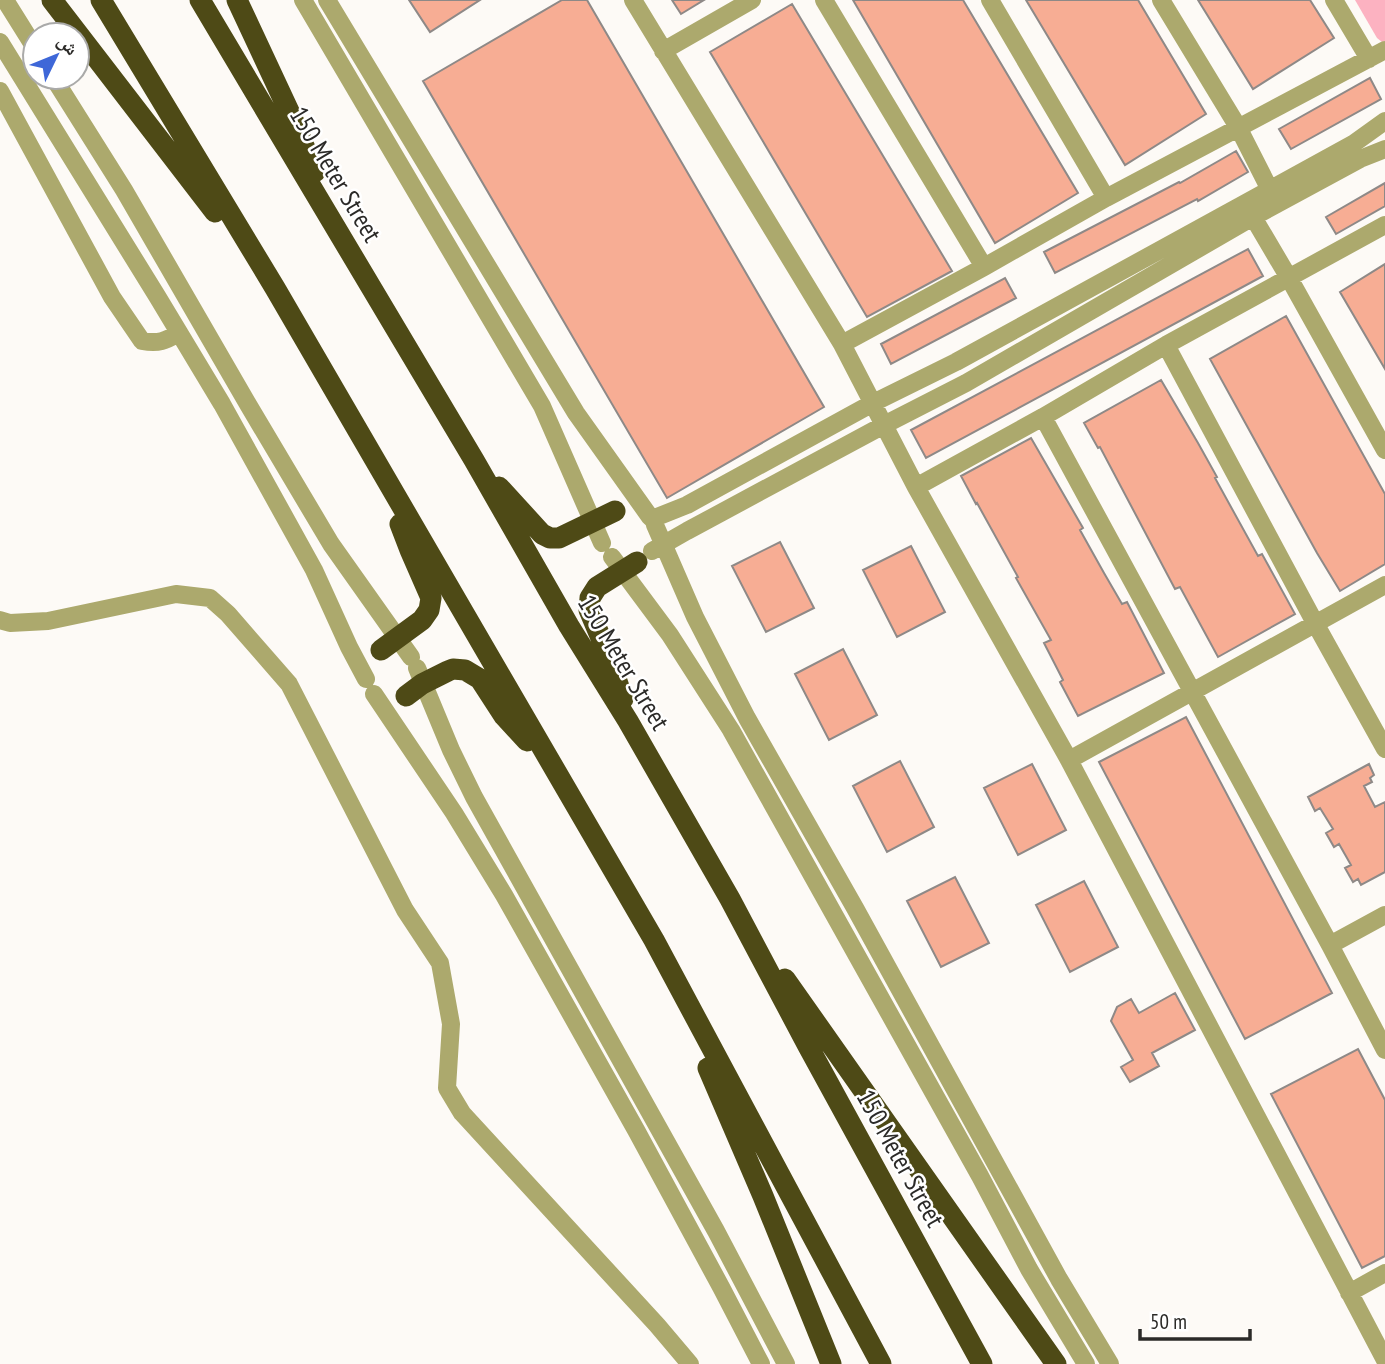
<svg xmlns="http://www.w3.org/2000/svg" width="1385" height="1364" font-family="'PT Sans Narrow','Noto Naskh Arabic',sans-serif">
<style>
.green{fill:#fcb2c1}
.building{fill:#f7ad94;stroke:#8e8987;stroke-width:2}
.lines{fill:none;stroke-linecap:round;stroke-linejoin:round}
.minor{stroke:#aca96d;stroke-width:18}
.highway{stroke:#4e4a16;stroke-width:21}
.labels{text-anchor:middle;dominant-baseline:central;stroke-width:5;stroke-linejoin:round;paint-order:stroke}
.street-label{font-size:26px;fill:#2b2a28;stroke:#fff}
</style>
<rect width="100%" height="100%" fill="#fdfaf6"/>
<!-- green -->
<path class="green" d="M1355 0H1385V41L1382 42 1377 38Z"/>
<!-- building -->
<path class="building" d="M409 0H480L430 32Z
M562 0H587L824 407 667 498 423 81Z
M672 0H704L681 14Z
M853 0H963L1078 193 995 243Z
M1026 0H1138L1206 114 1125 165Z
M1198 0H1310L1334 38 1253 89Z
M792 4 952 271 867 317 710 52Z
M1370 78 1381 99 1291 149 1279 129Z
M1236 151 1248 172 1198 201 1197 199 1055 273 1044 252 1179 182 1180 183Z
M1385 183V206L1336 234 1326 217Z
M1248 249 1263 276 926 458 911 430Z
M1385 264V369L1340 292Z
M1005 278 1016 298 891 364 881 344Z
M1286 316 1385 494V564L1340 591 1317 553 1210 359Z
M1161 380 1198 443 1217 477 1215 478 1258 556 1262 554 1295 614 1218 657 1180 587 1175 589 1100 447 1098 448 1084 423Z
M1031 438 1083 528 1080 530 1104 573 1122 604 1127 602 1164 673 1078 716 1060 682 1063 680 1044 643 1051 640 1016 578 1018 577 977 503 976 504 961 476Z
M780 542 814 608 766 632 732 566Z
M911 546 945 612 897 637 863 570Z
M843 649 877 715 829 740 795 674Z
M1186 717 1332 993 1245 1039 1099 762Z
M900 761 934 827 887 852 853 786Z
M1032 764 1066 830 1018 855 984 788Z
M1369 764 1374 775 1370 778 1372 782 1364 786 1375 807 1385 802V872L1361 885 1358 879 1353 882 1345 868 1351 865 1339 844 1334 847 1326 833 1333 829 1320 808 1315 811 1308 797Z
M955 877 989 943 941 967 907 901Z
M1084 881 1118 947 1070 972 1036 905Z
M1175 993 1195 1030 1152 1053 1159 1066 1130 1082 1121 1067 1133 1060 1111 1021 1117 1007 1131 999 1139 1013Z
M1358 1049 1385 1100V1256L1362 1268 1271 1094Z"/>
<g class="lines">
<!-- minor -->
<path class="minor" d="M5 0 35 48
M303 0 542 406 602 543
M327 0 576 413 650 517
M633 0 842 344 916 487 1069 760 1385 1360
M824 0 984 267
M990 0 1106 198
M1161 0 1238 127 1270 190
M1334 0 1369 59
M0 42 157 296 222 404 314 570 349 647 366 679
M663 51 752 0
M53 77 124 190 249 406 331 544 411 657
M0 91 112 297 142 341C159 344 165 341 179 333
M1253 217 1289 278 1385 450
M842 344 984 267 1106 198 1385 50
M1166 345 1315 623 1385 749
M1043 417 1330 945 1385 1050
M916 487 1043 417 1166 345 1385 225
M652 519 687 505 873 403 956 362 1353 144 1385 121
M655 525 695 617 747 718 855 908 1059 1279 1110 1364
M652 551 687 531 884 425 966 383 1253 217 1360 159 1385 149
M612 557 670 635 731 730 980 1176 1029 1269 1086 1364
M0 620 10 623 48 621 176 594 210 598 228 614 289 684 405 910 440 963 451 1024 447 1088 462 1113 657 1325 690 1364
M417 668 451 750 474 797 716 1231 786 1364
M374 694 454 813 504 895 636 1130 721 1287 761 1364
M1069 760 1385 585
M1330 945 1385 915
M1349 1293 1385 1273"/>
<!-- highway -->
<path class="highway" d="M52 0 215 212
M101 0 275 288 654 940 881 1364
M200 0 474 460 569 626 628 721 730 899 808 1046 982 1364
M237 0 294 122 315 172
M499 487 542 534 550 538H559L615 511
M381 650 422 620 429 610 431 598 410 550 400 524
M406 696 422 684 448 671 453 669 465 670 480 679 504 716 527 741
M623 699 609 657 589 610 590 598 597 587 637 562
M785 979 1056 1364
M708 1068 763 1196 831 1364"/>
</g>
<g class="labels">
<!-- street labels -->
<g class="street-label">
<text transform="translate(336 174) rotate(59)">150 Meter Street</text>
<text transform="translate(624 662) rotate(59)">150 Meter Street</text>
<text transform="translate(901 1158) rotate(61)">150 Meter Street</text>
</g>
</g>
<!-- north arrow -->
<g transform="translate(56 56) rotate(47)"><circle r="33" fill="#ffffff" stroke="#aaaaa9" stroke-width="2"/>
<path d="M0-5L12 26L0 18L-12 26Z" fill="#3e67d8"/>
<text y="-10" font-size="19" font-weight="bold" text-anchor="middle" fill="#2b2a28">ش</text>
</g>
<!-- scale -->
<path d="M1140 1329v10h110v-10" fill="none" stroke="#2b2a28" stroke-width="3.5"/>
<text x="1150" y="1329" font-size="21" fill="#2b2a28" stroke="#ffffff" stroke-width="5" paint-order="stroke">50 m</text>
</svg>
